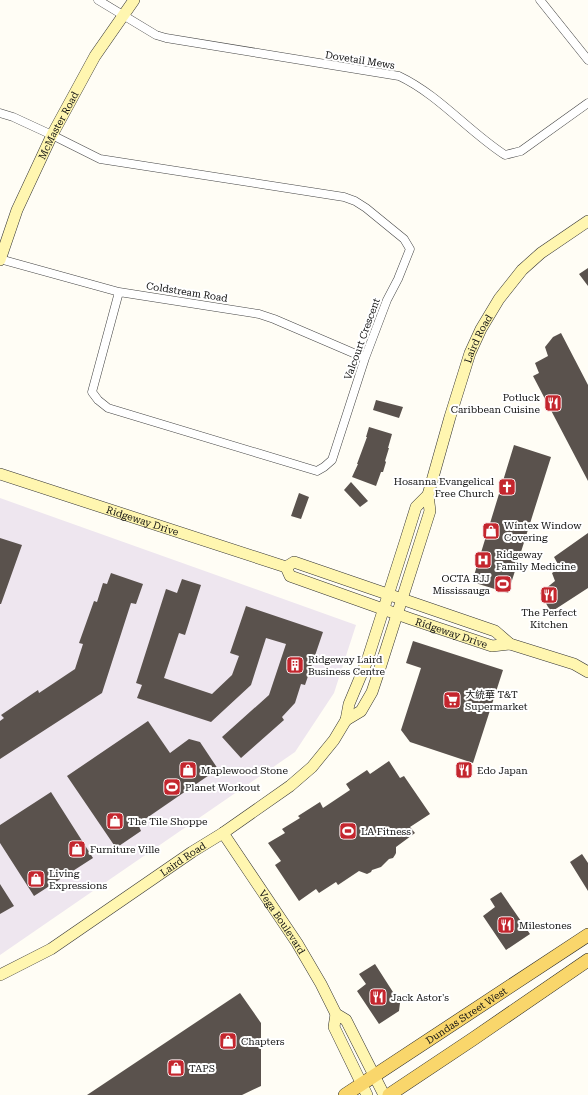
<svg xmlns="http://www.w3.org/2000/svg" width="588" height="1095" font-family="'Roboto Serif','Noto Sans SC',serif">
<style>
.industrial{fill:#eee6ef}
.building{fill:#5a524d}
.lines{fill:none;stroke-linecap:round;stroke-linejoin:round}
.street-casing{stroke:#444;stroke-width:9}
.secondary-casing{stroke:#333;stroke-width:12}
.primary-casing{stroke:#222;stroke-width:14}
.street{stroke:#fff;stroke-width:8}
.secondary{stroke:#fff6b0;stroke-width:11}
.primary{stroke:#f9d66b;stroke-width:13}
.labels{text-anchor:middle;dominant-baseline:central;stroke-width:4;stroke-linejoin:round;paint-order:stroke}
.street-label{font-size:10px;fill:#111;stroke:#fff}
.poi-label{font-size:10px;fill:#111;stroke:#fff;text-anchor:start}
</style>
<rect width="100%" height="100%" fill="#fffdf5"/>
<!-- industrial -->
<path class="industrial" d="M0 498 356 625 334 693 295 752 0 955Z"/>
<!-- building -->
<path class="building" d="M588 268V286L579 274Z
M561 333 588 385V481L533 376 539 373 535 363 548 356 545 347 553 337Z
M376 400 403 407 399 418 373 410Z
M369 427 392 434 388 448H389L385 461 386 462 383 472H381L376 486 352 477 358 464H357L367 437H366Z
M514 445 551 457 508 593 472 582Z
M351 482 368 501 360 507 344 490Z
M299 493 309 497 301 519 291 516Z
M588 533V588L551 612 540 593 555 581 552 573 560 568 554 557Z
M0 538 22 545 1 604H0Z
M111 573 143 584 136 604 131 603 102 693 0 759V721L4 718 1 715 38 690 39 693 75 669 83 644 79 643 94 601 97 602 103 583 107 584Z
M182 579 201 585 185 635 179 633 164 678 212 694 232 675 239 656 230 653 246 606 323 632 305 685 301 684 295 703 282 717 284 720 241 758 222 737 269 695 286 644 266 638 251 685 211 722 137 698 142 685 136 683 166 589 177 593Z
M413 641 503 670 473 763 410 742 401 730 421 668 406 663Z
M148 721 170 753 189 739 200 742 218 769 138 824 141 831 116 848 67 776Z
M389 761 400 778 404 776 430 814 410 827 415 833 396 847V853L395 855 393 858 389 859 381 867 372 870 371 872 367 874 359 871 338 885 336 882 319 893 316 889 299 901 275 865 281 861 268 843 285 833 282 829 300 818 298 816 320 802 323 808 350 790 346 784 367 770 370 774Z
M51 792 93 858 34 896 0 843V825Z
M582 854 588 863V891L570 862Z
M0 884 14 906 0 914Z
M501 892 530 934 506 950 483 916 495 907 490 899Z
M375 964 400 1003 399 1011 379 1024 357 991 366 984 359 974Z
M240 993 261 1023V1086L242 1095H87Z"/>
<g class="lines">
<defs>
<path id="street" d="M98 0 156 35 166 38 399 76C439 95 468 131 505 155L521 151 588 103
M540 0 588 60
M0 113 13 117 52 135 100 159 344 197 355 201 366 208 404 239 410 249 398 279 387 300 365 358 332 460 324 467 317 471 108 408 98 400 92 392 119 292
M0 259 119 292 259 314 274 319 365 358"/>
<g id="secondary">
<path id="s1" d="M0 260 17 210 52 135 95 56 134 0"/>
<path id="s2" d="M0 474 286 567 294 562 495 631 510 644 574 664 588 672"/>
<path id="s3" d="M286 567 290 576 411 619 492 646 510 644"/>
<path id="s4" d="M346 720 361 711 372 692 380 668 430 511 428 495 450 417 470 353 481 329 499 299 522 270 541 253 588 221"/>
<path id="s5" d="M223 833 297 943 321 984 336 1014 346 1020 384 1095"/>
<path id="s6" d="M0 975 51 949 192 852 223 833 290 786 312 767 334 740 346 720 349 704 367 661 406 539 416 507 428 495"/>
<path d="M336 1014 334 1027 367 1095"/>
</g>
<g id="primary">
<path id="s7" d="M345 1095 588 935"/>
<path d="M389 1095 473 1039 588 960"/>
</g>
</defs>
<!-- street casing -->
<use href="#street" class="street-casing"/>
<!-- secondary casing -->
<use href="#secondary" class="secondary-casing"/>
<!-- primary casing -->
<use href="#primary" class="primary-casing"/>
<!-- street -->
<use href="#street" class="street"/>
<!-- secondary -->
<use href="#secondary" class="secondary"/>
<!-- primary -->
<use href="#primary" class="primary"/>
</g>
<!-- icons -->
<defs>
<symbol id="restaurant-square" viewBox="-11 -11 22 22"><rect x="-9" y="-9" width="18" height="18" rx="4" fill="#c4262e" stroke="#fff"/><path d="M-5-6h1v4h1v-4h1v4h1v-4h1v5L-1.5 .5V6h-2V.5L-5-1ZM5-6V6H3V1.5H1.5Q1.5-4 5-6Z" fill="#fff"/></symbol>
<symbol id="church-square" viewBox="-11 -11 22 22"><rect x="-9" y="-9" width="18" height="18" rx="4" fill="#c4262e" stroke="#fff"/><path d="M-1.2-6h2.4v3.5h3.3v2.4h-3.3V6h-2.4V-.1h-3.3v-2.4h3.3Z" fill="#fff"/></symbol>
<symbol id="shop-square" viewBox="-11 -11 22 22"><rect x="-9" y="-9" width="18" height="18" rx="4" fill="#c4262e" stroke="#fff"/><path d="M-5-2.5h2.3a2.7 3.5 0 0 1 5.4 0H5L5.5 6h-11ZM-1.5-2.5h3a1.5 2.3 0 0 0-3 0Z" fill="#fff"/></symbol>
<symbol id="hospital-square" viewBox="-11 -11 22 22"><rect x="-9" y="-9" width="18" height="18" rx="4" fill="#c4262e" stroke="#fff"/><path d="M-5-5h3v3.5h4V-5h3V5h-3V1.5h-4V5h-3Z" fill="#fff"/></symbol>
<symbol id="stadium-square" viewBox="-11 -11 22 22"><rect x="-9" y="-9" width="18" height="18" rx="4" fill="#c4262e" stroke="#fff"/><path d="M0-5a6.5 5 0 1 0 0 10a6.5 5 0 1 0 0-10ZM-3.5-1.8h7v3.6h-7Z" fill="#fff"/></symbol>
<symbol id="building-square" viewBox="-11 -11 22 22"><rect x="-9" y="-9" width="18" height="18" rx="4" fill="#c4262e" stroke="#fff"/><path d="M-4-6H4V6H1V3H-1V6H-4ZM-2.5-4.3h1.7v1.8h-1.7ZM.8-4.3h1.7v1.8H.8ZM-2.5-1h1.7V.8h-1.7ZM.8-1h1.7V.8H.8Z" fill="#fff"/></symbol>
<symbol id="supermarket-square" viewBox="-11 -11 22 22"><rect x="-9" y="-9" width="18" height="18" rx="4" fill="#c4262e" stroke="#fff"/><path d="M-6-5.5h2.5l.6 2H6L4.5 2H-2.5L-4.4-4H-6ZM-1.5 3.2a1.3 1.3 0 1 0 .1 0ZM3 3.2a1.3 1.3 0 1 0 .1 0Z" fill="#fff"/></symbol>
</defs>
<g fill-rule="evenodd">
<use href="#restaurant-square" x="543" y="393" width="20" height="20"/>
<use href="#church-square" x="497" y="477" width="20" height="20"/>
<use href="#shop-square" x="481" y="521" width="20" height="20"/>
<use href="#hospital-square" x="473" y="550" width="20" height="20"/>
<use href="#stadium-square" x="493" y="574" width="20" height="20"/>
<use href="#restaurant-square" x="539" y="585" width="20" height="20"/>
<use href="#building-square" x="285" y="655" width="20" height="20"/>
<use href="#supermarket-square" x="442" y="690" width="20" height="20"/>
<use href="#shop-square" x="178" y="760" width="20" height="20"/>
<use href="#restaurant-square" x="454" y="760" width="20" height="20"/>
<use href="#stadium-square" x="162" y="777" width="20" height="20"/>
<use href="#shop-square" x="105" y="811" width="20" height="20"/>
<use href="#stadium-square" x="338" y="821" width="20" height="20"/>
<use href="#shop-square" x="67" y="839" width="20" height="20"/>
<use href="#shop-square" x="26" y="869" width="20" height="20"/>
<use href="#restaurant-square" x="496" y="915" width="20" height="20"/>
<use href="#restaurant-square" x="368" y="987" width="20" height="20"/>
<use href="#shop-square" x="218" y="1031" width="20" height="20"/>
<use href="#shop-square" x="166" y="1058" width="20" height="20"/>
</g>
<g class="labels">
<!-- street labels -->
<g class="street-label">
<text transform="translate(360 60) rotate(9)">Dovetail Mews</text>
<text stroke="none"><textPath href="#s1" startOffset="147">McMaster Road</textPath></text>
<text transform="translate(187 292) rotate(9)">Coldstream Road</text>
<text transform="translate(362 339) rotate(-70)">Valcourt Crescent</text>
<text stroke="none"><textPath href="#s4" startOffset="410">Laird Road</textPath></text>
<text stroke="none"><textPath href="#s2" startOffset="150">Ridgeway Drive</textPath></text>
<text stroke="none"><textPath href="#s3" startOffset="181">Ridgeway Drive</textPath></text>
<text stroke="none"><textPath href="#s6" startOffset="217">Laird Road</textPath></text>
<text stroke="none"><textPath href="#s5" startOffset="107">Vega Boulevard</textPath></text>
<text stroke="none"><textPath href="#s7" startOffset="145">Dundas Street West</textPath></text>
</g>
<!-- poi labels -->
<g class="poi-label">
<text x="540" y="397" text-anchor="end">Potluck<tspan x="540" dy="12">Caribbean Cuisine</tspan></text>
<text x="494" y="481" text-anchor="end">Hosanna Evangelical<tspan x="494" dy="12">Free Church</tspan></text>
<text x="504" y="525">Wintex Window<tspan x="504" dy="12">Covering</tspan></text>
<text x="496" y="554">Ridgeway<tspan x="496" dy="12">Family Medicine</tspan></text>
<text x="490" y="578" text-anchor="end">OCTA BJJ<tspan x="490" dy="12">Mississauga</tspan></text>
<text x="549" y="612" text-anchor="middle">The Perfect<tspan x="549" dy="12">Kitchen</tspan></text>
<text x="308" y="659">Ridgeway Laird<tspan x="308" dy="12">Business Centre</tspan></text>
<text x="465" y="694">大統華 T&amp;T<tspan x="465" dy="12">Supermarket</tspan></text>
<text x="201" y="770">Maplewood Stone</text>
<text x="477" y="770">Edo Japan</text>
<text x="185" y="787">Planet Workout</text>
<text x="128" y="821">The Tile Shoppe</text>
<text x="361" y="831">LA Fitness</text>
<text x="90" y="849">Furniture Ville</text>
<text x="49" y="873">Living<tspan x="49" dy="12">Expressions</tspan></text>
<text x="519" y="925">Milestones</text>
<text x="391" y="997">Jack Astor's</text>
<text x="241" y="1041">Chapters</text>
<text x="189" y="1068">TAPS</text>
</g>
</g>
</svg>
